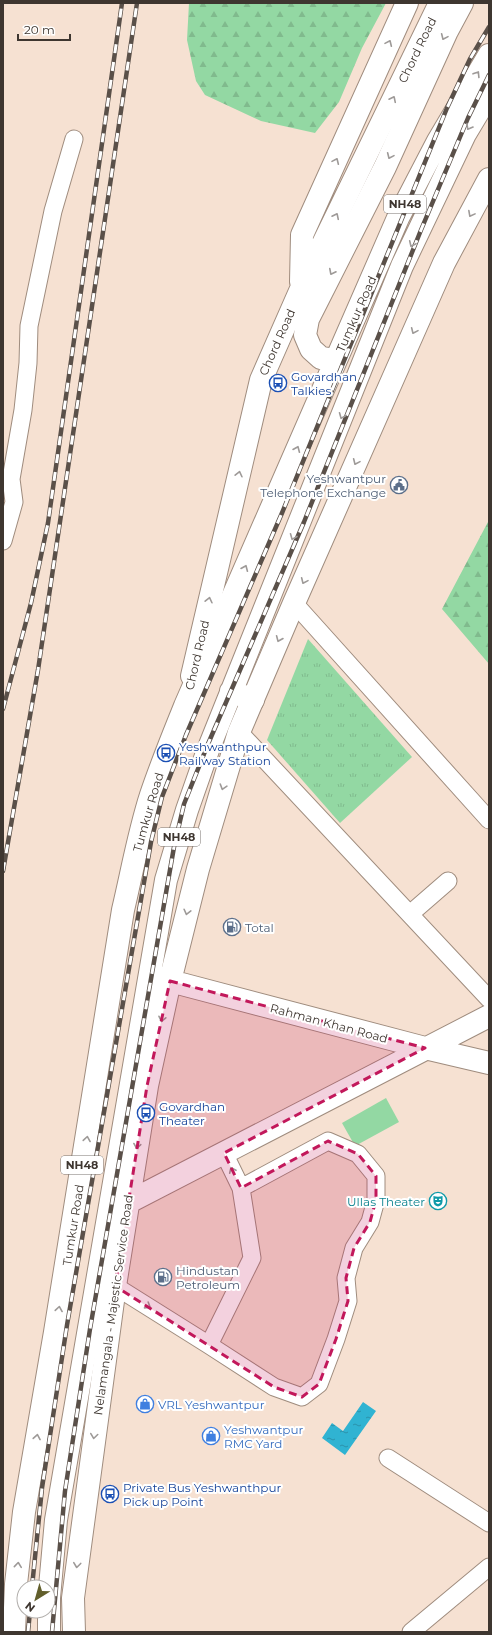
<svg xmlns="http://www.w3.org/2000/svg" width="492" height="1635" font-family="Montserrat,sans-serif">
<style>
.grass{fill:url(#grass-tufts)}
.forest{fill:url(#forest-firs)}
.garden{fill:#93d8a3}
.water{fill:url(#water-ripples)}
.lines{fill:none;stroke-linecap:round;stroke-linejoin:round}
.street-casing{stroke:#9f8c7e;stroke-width:19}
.secondary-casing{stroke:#9f8c7e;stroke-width:24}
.primary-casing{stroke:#9f8c7e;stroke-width:24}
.highway-casing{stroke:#9f8c7e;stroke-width:24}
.street{stroke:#fff;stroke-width:17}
.secondary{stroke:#fff;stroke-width:22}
.primary{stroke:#fff;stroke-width:22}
.highway{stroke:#fff;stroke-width:22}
.rail-casing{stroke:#5a5049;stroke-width:4.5}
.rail{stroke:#fff;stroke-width:3;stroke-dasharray:9;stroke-linecap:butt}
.oneway{stroke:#9e9a98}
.marked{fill:#c2185b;fill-opacity:0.2;stroke:#c2185b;stroke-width:3;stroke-dasharray:8 5;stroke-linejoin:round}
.labels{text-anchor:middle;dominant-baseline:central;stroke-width:4;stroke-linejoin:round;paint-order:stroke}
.shield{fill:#fff;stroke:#78726e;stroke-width:1}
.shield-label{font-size:11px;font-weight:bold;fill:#3e3630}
.street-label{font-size:12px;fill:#3e3630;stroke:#fff}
.transit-label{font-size:12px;fill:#164399;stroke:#fff;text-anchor:start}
.service-label{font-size:12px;fill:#4e5e75;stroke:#fff;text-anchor:start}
.culture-label{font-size:12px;fill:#0d838f;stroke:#fff;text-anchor:end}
.shop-label{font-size:12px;fill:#366cbe;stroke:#fff;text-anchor:start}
</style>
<defs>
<pattern id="grass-tufts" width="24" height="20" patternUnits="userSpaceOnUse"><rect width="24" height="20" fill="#93d8a3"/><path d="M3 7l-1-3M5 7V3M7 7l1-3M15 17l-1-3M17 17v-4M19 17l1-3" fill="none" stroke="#80ba8d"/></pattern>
<pattern id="forest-firs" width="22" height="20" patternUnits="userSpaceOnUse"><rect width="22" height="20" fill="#93d8a3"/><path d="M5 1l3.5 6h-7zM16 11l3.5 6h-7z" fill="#80ba8d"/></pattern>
<pattern id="water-ripples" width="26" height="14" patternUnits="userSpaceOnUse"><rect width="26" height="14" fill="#30b3d2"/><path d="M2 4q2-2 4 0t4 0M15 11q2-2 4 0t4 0" fill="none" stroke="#2a92ab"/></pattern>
</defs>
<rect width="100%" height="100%" fill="#f6e1d2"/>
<!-- grass -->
<path class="grass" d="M308 639 412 757 340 823 267 740Z"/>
<!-- forest -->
<path class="forest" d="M189 3H386L362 48 339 102 315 133 261 121 205 95 196 81 187 40Z
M489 520V664L442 609Z"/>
<!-- garden -->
<path class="garden" d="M386 1098 399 1122 355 1146 342 1123Z"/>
<!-- water -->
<path class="water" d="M363 1402 376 1411 345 1455 322 1438 332 1423 343 1431Z"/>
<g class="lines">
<defs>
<path id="street" d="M3 541 14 502 11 479 23 410 28 363 29 326 53 211 74 139
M294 603 489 820
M239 732 489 999
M410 914 448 881
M115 1286 209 1345 274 1387 302 1397 319 1384 336 1339 348 1301 346 1278 354 1248 370 1222 376 1200V1176L358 1154 328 1141 241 1188
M209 1345 252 1258 241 1188 224 1153
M388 1458 489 1523
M411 1632 489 1567"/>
<path id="secondary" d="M155 977 425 1048 489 1063
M127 1203 489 1016
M74 1632 73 1598 115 1286 147 1086 170 981 198 869 239 732 294 603 444 263 489 179"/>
<path id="primary" d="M301 282 302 235 407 3
M192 676 261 380 301 289 440 3"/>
<path id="highway" d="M335 360 321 358 311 349 305 335 308 319 385 167 447 31 462 3
M231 691 253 700
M14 1632 16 1584 24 1512 55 1332 123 910C132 872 139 832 151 795 161 765 173 736 185 706L398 218 438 141 489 55
M49 1632V1598L56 1520 166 880 187 810 208 750 402 266 465 134 489 94"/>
</defs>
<!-- street casing -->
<use href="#street" class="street-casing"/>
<!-- secondary casing -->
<use href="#secondary" class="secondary-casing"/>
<!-- primary casing -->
<use href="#primary" class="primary-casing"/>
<!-- highway casing -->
<use href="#highway" class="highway-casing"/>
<!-- street -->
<use href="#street" class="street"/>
<!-- secondary -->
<use href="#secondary" class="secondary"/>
<!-- primary -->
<use href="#primary" class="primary"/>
<!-- highway -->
<use href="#highway" class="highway"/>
<defs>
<path id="rail" d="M3 709 31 603 48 523 122 3
M3 871 38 670 137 3
M32 1587 42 1488 67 1325 151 842 162 797 186 735 282 513 447 108 470 59 489 27
M28 1632 30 1611
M52 1632 65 1491 90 1329 174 847 184 804 208 744 304 522 421 230 468 118 489 75"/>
</defs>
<!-- rail casing -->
<use href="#rail" class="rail-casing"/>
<!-- rail -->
<use href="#rail" class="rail"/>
</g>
<!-- one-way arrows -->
<defs><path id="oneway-chevron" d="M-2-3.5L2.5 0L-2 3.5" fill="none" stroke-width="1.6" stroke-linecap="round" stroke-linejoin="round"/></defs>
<g class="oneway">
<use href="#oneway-chevron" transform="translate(444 37) rotate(114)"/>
<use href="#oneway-chevron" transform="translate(389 43) rotate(-66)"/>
<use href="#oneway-chevron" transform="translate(477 74) rotate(-58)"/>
<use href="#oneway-chevron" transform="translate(393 99) rotate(-64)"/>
<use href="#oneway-chevron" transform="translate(469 127) rotate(120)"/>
<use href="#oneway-chevron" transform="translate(390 156) rotate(114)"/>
<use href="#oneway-chevron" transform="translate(336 161) rotate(-66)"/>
<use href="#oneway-chevron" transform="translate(471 214) rotate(118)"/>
<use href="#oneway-chevron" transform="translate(336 216) rotate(-64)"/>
<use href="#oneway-chevron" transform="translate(412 244) rotate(115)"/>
<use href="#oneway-chevron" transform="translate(332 272) rotate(117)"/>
<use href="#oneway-chevron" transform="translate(414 331) rotate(114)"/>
<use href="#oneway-chevron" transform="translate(342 416) rotate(112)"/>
<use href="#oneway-chevron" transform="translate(297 449) rotate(-67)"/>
<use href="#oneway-chevron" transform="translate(356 462) rotate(114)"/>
<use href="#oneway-chevron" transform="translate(239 474) rotate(-77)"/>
<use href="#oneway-chevron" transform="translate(293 537) rotate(112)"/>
<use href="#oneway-chevron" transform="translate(245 568) rotate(-67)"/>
<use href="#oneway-chevron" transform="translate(304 581) rotate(114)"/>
<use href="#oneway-chevron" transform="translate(209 600) rotate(-77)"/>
<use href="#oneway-chevron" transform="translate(279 639) rotate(113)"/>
<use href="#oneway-chevron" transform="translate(223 787) rotate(107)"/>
<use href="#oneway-chevron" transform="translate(187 912) rotate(104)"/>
<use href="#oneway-chevron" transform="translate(162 1019) rotate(102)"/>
<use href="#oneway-chevron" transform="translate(87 1139) rotate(-81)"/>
<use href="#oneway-chevron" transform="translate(137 1146) rotate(99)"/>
<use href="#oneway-chevron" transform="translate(232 1170) rotate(-115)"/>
<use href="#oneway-chevron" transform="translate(148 1306) rotate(32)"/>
<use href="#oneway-chevron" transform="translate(59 1309) rotate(-81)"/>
<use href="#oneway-chevron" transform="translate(94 1436) rotate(98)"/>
<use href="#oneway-chevron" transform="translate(37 1437) rotate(-80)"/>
<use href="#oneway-chevron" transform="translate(18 1565) rotate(-84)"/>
<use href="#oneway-chevron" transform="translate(77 1565) rotate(97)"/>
</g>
<!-- marked area -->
<path class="marked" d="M170 981 425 1048 224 1153 241 1188 328 1141 358 1154 376 1176V1200L370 1222 354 1248 346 1278 348 1301 336 1339 319 1384 302 1397 274 1387 115 1286 147 1086Z"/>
<!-- icons -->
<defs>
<symbol id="bus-ring" viewBox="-11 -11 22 22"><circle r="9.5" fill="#fff" stroke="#1a4fb4" stroke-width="1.5"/><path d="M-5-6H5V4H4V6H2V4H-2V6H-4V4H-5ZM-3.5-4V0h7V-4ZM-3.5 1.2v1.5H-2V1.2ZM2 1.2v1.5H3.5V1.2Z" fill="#1a4fb4"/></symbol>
<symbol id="civic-ring" viewBox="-11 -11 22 22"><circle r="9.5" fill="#fff" stroke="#5c6f8a" stroke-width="1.5"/><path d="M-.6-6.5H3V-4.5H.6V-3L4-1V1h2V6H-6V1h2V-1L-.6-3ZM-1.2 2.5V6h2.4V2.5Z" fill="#5c6f8a"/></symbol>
<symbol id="fuel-ring" viewBox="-11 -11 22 22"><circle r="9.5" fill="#fff" stroke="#5c6f8a" stroke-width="1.5"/><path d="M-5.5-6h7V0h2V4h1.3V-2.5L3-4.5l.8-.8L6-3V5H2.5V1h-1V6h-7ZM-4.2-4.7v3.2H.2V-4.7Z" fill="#5c6f8a"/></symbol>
<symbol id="theatre-ring" viewBox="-11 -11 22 22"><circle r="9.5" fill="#fff" stroke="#0f9aa8" stroke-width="1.5"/><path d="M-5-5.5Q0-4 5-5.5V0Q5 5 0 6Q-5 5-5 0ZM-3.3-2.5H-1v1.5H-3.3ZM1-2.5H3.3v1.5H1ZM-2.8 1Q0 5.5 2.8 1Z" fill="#0f9aa8"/></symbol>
<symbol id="shop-ring" viewBox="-11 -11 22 22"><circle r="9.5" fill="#fff" stroke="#3f7fe0" stroke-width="1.5"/><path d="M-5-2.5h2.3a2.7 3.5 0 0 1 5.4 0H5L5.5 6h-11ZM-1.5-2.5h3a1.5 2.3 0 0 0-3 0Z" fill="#3f7fe0"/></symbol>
</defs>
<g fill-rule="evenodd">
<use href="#bus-ring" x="268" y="373" width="20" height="20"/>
<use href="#civic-ring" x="389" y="475" width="20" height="20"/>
<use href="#bus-ring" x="156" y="743" width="20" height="20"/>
<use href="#fuel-ring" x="222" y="917" width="20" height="20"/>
<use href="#bus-ring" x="136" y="1103" width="20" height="20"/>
<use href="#theatre-ring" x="428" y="1191" width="20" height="20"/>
<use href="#fuel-ring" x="153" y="1267" width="20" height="20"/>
<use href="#shop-ring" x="135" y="1394" width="20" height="20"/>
<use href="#shop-ring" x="201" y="1426" width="20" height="20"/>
<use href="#bus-ring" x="100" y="1484" width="20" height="20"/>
</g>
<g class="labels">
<!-- shield labels -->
<g class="shield">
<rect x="384" y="195" width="42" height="18" rx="3"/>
<rect x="158" y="828" width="42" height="18" rx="3"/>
<rect x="61" y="1156" width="42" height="18" rx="3"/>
</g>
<g class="shield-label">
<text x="405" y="204">NH48</text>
<text x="179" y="837">NH48</text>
<text x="82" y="1165">NH48</text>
</g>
<!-- street labels -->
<g class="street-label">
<text transform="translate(417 50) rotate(-64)">Chord Road</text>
<text transform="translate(356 314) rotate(-66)">Tumkur Road</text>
<text transform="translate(277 342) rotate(-66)">Chord Road</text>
<text transform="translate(197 655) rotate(-77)">Chord Road</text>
<text transform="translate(148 812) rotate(-74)">Tumkur Road</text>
<text transform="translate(329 1023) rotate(15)">Rahman Khan Road</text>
<text transform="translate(73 1225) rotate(-81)">Tumkur Road</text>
<text transform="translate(113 1305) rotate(-82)">Nelamangala - Majestic Service Road</text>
</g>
<!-- transit labels -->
<g class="transit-label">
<text x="291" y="376">Govardhan<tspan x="291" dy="14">Talkies</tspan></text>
<text x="179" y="746">Yeshwanthpur<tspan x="179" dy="14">Railway Station</tspan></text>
<text x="159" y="1106">Govardhan<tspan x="159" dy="14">Theater</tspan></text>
<text x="123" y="1487">Private Bus Yeshwanthpur<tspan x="123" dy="14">Pick up Point</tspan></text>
</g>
<!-- service labels -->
<g class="service-label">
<text x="386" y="478" text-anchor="end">Yeshwantpur<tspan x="386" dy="14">Telephone Exchange</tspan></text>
<text x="245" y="927">Total</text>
<text x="176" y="1270">Hindustan<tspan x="176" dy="14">Petroleum</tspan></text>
</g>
<!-- culture labels -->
<g class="culture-label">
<text x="425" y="1201">Ullas Theater</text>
</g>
<!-- shop labels -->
<g class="shop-label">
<text x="158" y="1404">VRL Yeshwantpur</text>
<text x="224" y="1429">Yeshwantpur<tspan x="224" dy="14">RMC Yard</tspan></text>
</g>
</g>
<!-- border -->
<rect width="492" height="1635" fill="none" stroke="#3e3630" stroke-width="8"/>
<!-- north arrow -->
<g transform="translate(36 1599) rotate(217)"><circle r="19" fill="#ffffff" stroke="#b2afac"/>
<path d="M0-3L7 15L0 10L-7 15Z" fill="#625f2c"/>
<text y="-6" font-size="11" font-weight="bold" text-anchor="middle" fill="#3e3630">N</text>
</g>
<!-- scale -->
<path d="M18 34v6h52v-6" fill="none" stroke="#3e3630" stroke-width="2"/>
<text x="24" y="34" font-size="12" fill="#3e3630" stroke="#ffffff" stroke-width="3" paint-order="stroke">20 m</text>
</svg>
